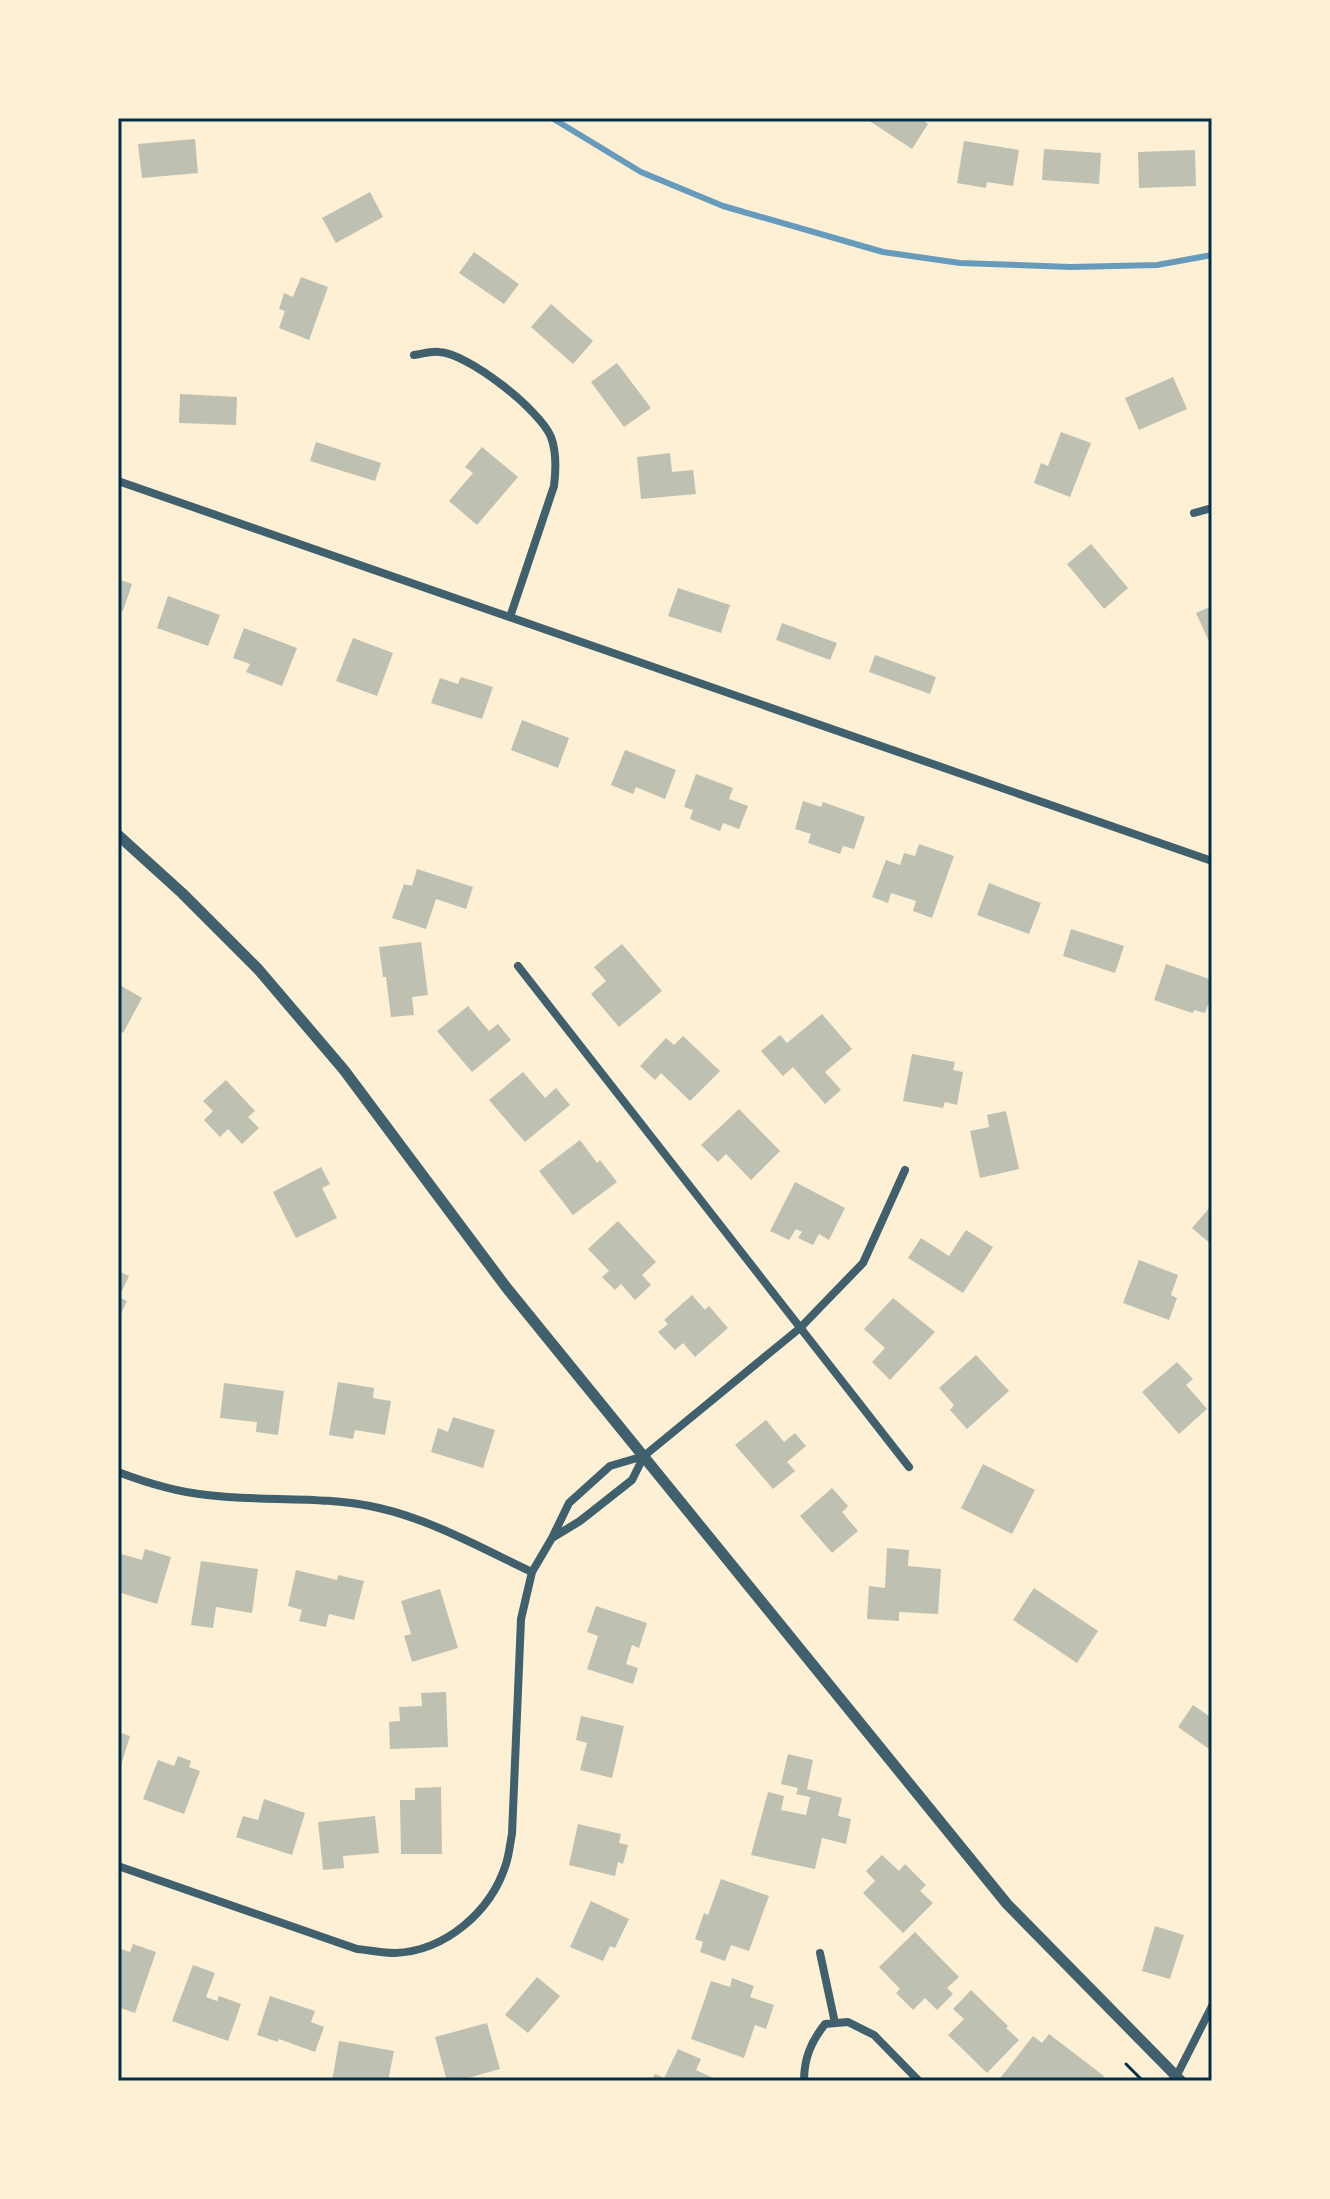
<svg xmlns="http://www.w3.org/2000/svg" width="1330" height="2199" font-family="'Fira Sans Condensed',sans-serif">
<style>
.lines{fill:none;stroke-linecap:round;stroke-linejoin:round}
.stream{stroke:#669bbc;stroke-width:6}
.building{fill:#bec0b2}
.path{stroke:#003049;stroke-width:3}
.minor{stroke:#3f606c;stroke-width:8}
.tertiary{stroke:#3f606c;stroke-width:11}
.neatline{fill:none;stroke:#003049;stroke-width:3}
</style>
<rect width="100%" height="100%" fill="#fdf0d5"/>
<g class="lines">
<!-- stream -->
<path class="stream" d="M552 118 641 172 723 206 883 252 960 263 1071 267 1157 265 1212 255"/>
</g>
<!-- building -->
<path class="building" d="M865 118H920L928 124 912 149Z
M195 139 198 173 142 178 138 144Z
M964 141 1019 150 1013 186 987 182 986 188 957 183Z
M1044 149 1101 153 1099 184 1042 180Z
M1195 150 1196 186 1139 188 1138 152Z
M370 192 383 217 336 243 322 218Z
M474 252 519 284 504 304 459 273Z
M301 277 328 287 309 340 279 328 285 311 279 309 284 293 293 297Z
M551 304 593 341 573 364 531 327Z
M617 363 651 408 624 427 591 382Z
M1173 377 1187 409 1139 430 1125 398Z
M180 394 237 397 236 425 179 423Z
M1061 432 1091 443 1070 497 1034 483 1041 463 1048 466Z
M316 442 381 463 375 481 310 461Z
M482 447 518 477 477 525 449 501 473 473 465 467Z
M670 453 672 472 693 470 696 494 641 499 637 457Z
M1091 544 1128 588 1104 609 1067 564Z
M118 579 132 584 123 611 118 610Z
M678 588 730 605 721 633 668 616Z
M168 596 220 615 208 646 157 628Z
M1212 606V648L1196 613Z
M782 623 837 643 830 660 776 640Z
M244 628 297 648 282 686 246 672 250 664 233 658Z
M353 638 393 653 377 696 336 681Z
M875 655 936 677 930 694 869 672Z
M461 677 493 687 482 719 431 703 440 678 458 684Z
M522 720 569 738 558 768 511 750Z
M625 750 676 770 665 799 636 787 633 794 611 785Z
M696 774 733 788 729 799 748 806 739 829 723 823 720 831 690 819 693 810 684 807Z
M803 801 821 807 823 802 865 817 854 849 843 846 840 854 808 843 811 834 795 829Z
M919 844 954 856 932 918 913 911 916 901 891 893 888 903 872 897 886 860 900 865 904 853 915 856Z
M417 869 473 887 466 909 436 899 426 929 392 918 404 884 412 886Z
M989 883 1041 903 1029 934 977 915Z
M1071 929 1124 946 1115 973 1063 956Z
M421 942 428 995 412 997 414 1015 391 1017 386 977H383L379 947Z
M622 944 662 991 619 1027 591 994 606 981 594 967Z
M1166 964 1212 980V994L1205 1013 1194 1010 1193 1013 1186 1011 1154 1000Z
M118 984 142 998 123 1033 118 1030Z
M468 1006 489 1031 498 1024 511 1040 472 1072 437 1031Z
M822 1014 852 1049 825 1072 841 1090 825 1104 793 1067 783 1076 761 1051 780 1035 787 1043Z
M683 1036 720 1071 690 1101 661 1073 655 1080 640 1066 666 1038 674 1045Z
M912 1054 955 1062 953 1070 963 1072 957 1105 945 1102 943 1108 903 1101Z
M523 1072 545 1098 556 1088 570 1105 525 1142 489 1100Z
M226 1080 255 1111 248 1117 259 1128 242 1144 228 1129 220 1137 204 1120 213 1111 203 1101Z
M739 1109 780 1151 751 1180 726 1154 718 1162 701 1145Z
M1006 1111 1019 1169 980 1178 970 1131 989 1127 987 1115Z
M580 1140 597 1163 600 1160 617 1182 573 1215 539 1171Z
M321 1167 330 1184 322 1188 337 1218 296 1238 273 1192Z
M795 1182 845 1208 829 1240 819 1234 813 1245 798 1238 802 1232 796 1229 789 1240 770 1231Z
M1212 1205V1245L1192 1228Z
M618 1221 656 1262 642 1275 651 1285 635 1300 621 1284 615 1290 602 1277 609 1271 588 1249Z
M966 1230 993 1247 963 1293 908 1258 921 1238 949 1256Z
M1139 1260 1178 1275 1171 1295 1177 1298 1169 1320 1123 1303Z
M118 1271 129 1276 119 1297 127 1301 118 1320Z
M692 1295 705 1310 709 1306 728 1328 695 1357 683 1343 675 1350 658 1332 668 1324 664 1320Z
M893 1298 935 1332 890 1380 872 1362 885 1348 864 1329Z
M976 1355 1009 1391 967 1429 950 1410 954 1405 939 1388Z
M1177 1362 1193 1379 1186 1385 1207 1409 1179 1434 1142 1392Z
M338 1382 374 1388 373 1398 391 1401 385 1435 355 1430 353 1439 329 1435Z
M224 1383 284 1391 278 1435 256 1432 257 1422 220 1418Z
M453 1417 495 1430 483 1468 431 1452 438 1428 448 1432Z
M766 1420 784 1442 795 1433 806 1446 787 1462 795 1471 773 1489 735 1445Z
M983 1464 1035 1490 1012 1534 961 1508Z
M832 1488 848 1506 842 1512 858 1531 832 1553 800 1516Z
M887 1548 909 1550 908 1566 941 1569 938 1614 899 1612V1621L867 1619 869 1586 885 1588Z
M145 1549 171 1557 157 1604 118 1592V1553L142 1560Z
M201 1561 258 1569 252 1613 216 1607 213 1628 191 1625Z
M296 1570 337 1580 338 1575 364 1581 354 1620 329 1614 326 1627 299 1621 302 1610 288 1606Z
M1034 1588 1098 1631 1077 1663 1013 1620Z
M440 1589 458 1648 412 1662 404 1636 411 1634 401 1601Z
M596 1606 647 1623 639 1648 632 1645 626 1664 638 1668 633 1684 587 1669 598 1636 587 1632Z
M446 1692 448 1747 390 1749 389 1722 400 1721 399 1707 422 1706 421 1693Z
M1193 1705 1212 1718V1751L1178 1727Z
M581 1716 624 1726 612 1778 580 1770 587 1743 576 1740Z
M118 1732 130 1736 119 1772H118Z
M788 1754 813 1760 807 1789 842 1798 838 1816 851 1819 846 1844 822 1838 815 1869 751 1855 768 1792 784 1796 781 1810 806 1815 810 1797 796 1794 798 1788 781 1784Z
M178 1756 191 1761 189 1767 200 1771 184 1814 143 1799 158 1760 174 1766Z
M441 1787 442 1854H401L400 1800H415V1788Z
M264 1799 305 1813 292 1855 236 1837 243 1816 258 1820Z
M375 1816 379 1853 343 1856 344 1868 323 1870 318 1822Z
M578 1824 621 1834 619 1843 628 1845 623 1864 618 1862 615 1876 569 1865Z
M882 1855 899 1871 905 1864 926 1885 920 1891 933 1903 903 1933 863 1893 875 1881 866 1871Z
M721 1879 769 1896 749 1951 731 1945 725 1961 700 1952 703 1942 695 1939 704 1913 708 1915Z
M591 1901 629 1919 615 1948 610 1946 603 1961 570 1947Z
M1155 1926 1184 1935 1170 1979 1142 1971Z
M915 1932 959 1977 947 1988 953 1994 937 2010 925 1998 913 2010 896 1993 900 1989 879 1967Z
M133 1944 156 1952 135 2013 118 2007V1948L130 1952Z
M193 1965 215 1973 206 1997 217 2001 219 1996 241 2004 228 2041 172 2021Z
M537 1977 560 1996 528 2033 505 2015Z
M732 1978 754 1986 750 1997 774 2005 766 2029 755 2025 744 2058 691 2039 711 1981 730 1987Z
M971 1990 1008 2026 1006 2028 1019 2040 987 2073 948 2035 964 2019 953 2009Z
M270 1996 315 2011 311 2022 324 2027 315 2052 279 2039 278 2042 257 2035Z
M487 2023 500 2069 457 2081H447L435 2037Z
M1049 2034 1104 2076 1100 2081H1063L1060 2078 1057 2081H998L1033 2036 1042 2043Z
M339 2041 394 2051 388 2081H332Z
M678 2049 701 2059 696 2070 713 2078 711 2081H651L655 2074 664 2078Z"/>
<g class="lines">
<!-- path -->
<path class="path" d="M1126 2064 1143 2081"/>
<!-- minor -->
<path class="minor" d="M414 355C422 354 431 351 439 352 468 353 540 410 551 437 557 453 556 470 554 486L510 617
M118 481 1212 861
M1194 513 1212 508
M518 966 909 1467
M118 1472C147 1483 176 1492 207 1495 264 1502 322 1495 379 1508 432 1520 483 1549 532 1572
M553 1536 569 1503 610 1466 644 1456
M118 1866 357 1949C369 1950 382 1953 395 1953 445 1951 491 1912 506 1864 509 1855 510 1844 512 1834L521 1619 532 1572 552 1538 580 1521 632 1480 644 1456 800 1328 863 1263 905 1170
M820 1953 835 2023
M804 2081C804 2058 811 2042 825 2024L848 2022 874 2035 919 2081
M1171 2081 1176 2077 1212 2006"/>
<!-- tertiary -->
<path class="tertiary" d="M118 835 182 893 258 969 344 1070 506 1287 1007 1904 1181 2081"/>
</g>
<!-- border -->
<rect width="1330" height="2199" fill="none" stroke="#fdf0d5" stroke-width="240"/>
<rect x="120" y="120" width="1090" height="1959" class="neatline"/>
</svg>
